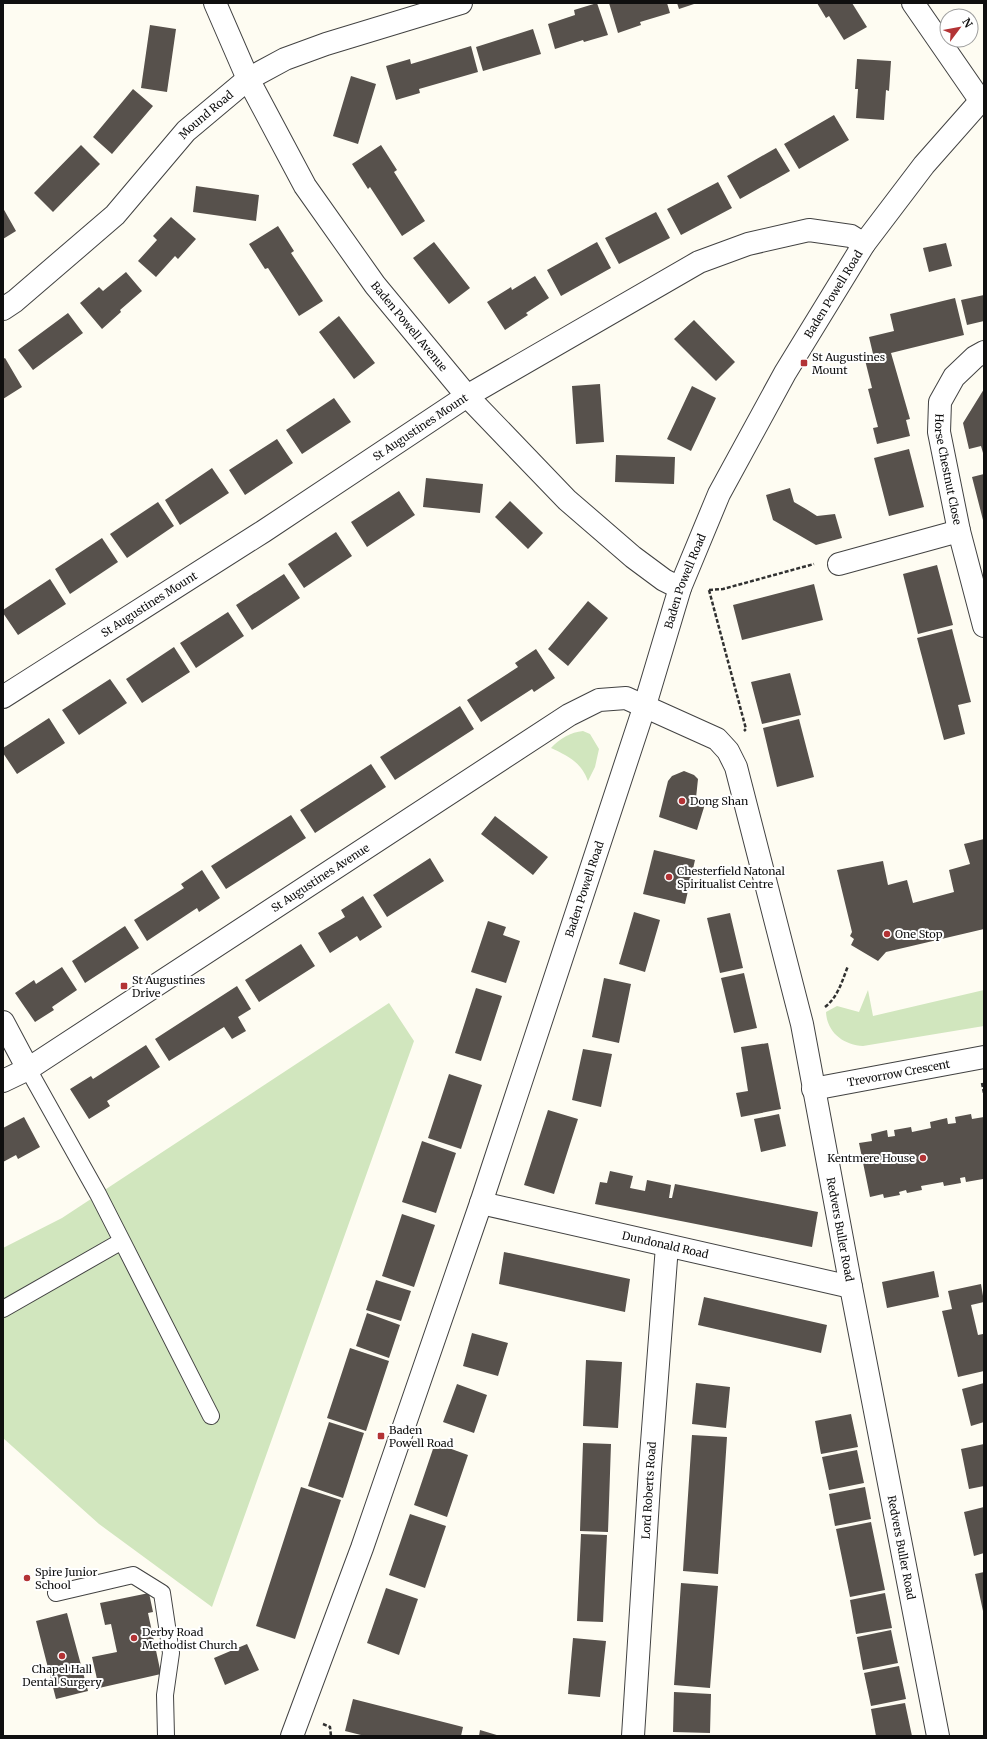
<svg xmlns="http://www.w3.org/2000/svg" width="987" height="1739" font-family="Merriweather,serif">
<style>
.green{fill:#d1e6be}
.building{fill:#57514c}
.lines{fill:none;stroke-linecap:round;stroke-linejoin:round}
.service-casing{stroke:#424242;stroke-width:18}
.minor-casing{stroke:#424242;stroke-width:24}
.tertiary-casing{stroke:#424242;stroke-width:24}
.path{stroke:#313131;stroke-width:2.5;stroke-dasharray:4 2;stroke-linecap:butt}
.service{stroke:#fff;stroke-width:16}
.minor{stroke:#fff;stroke-width:22}
.tertiary{stroke:#fff;stroke-width:22}
.poi-dot{fill:#b33335;stroke:#fff;stroke-width:1.5}
.labels{text-anchor:middle;dominant-baseline:central;stroke-width:4;stroke-linejoin:round;paint-order:stroke}
.street-label{font-size:11px;fill:#0f0f0f;stroke:#fff}
.poi-label{font-size:11px;fill:#0f0f0f;stroke:#fff;text-anchor:start}
</style>
<rect width="100%" height="100%" fill="#fefcf2"/>
<!-- green -->
<path class="green" d="M583 731 590 734 599 749 595 767 588 781C581 762 568 756 551 748 559 739 571 732 583 731Z
M868 990 873 1016 984 990V1026L863 1046C844 1045 827 1033 826 1012L837 1006 859 1012Z
M389 1003 414 1041 212 1607 99 1524 3 1438V1248L62 1218Z"/>
<!-- building -->
<path class="building" d="M597 3 608 35 584 42 583 40 555 49 548 24 575 15 574 10Z
M609 3H667L670 13 640 22 641 25 618 33Z
M677 3H697L679 9Z
M817 3H852L867 27 844 40 829 16 826 18Z
M150 25 176 29 167 92 141 88Z
M533 29 541 54 483 71 476 47Z
M471 46 478 72 419 89 420 93 396 100 386 66 410 59 411 64Z
M857 59 891 61 889 91 886 90 884 120 856 118 858 89H855Z
M351 76 376 84 358 144 333 136Z
M133 89 153 106 112 154 93 137Z
M834 115 849 140 799 169 784 144Z
M81 145 100 164 53 212 34 193Z
M381 145 397 170 394 172 425 221 402 236 370 187 368 189 352 164Z
M776 148 790 171 740 199 727 176Z
M718 182 732 208 681 235 667 209Z
M196 186 259 195 256 221 193 212Z
M3 208 16 231 3 239Z
M656 212 670 238 619 264 605 238Z
M171 217 196 239 178 259 175 256 156 277 138 261 157 240 153 236Z
M278 226 294 251 291 253 323 301 299 316 268 268 265 269 249 244Z
M434 242 470 288 449 304 413 258Z
M597 242 611 268 561 296 547 270Z
M946 243 952 266 929 272 923 248Z
M126 272 142 291 120 310 121 312 102 329 80 303 99 287 103 291Z
M535 276 549 298 526 313 528 315 505 330 487 302 511 287 512 290Z
M984 295V321L967 325 961 300Z
M955 298 964 335 891 353 910 419 906 420 910 436 877 444 873 428 878 427 868 389 872 388 865 360 874 358 869 337 894 331 890 314Z
M68 313 83 333 33 370 18 350Z
M339 316 375 363 354 379 319 332Z
M694 320 735 362 716 381 674 339Z
M5 358 22 387 3 399V359Z
M600 384 604 442 576 444 572 386Z
M692 386 716 398 691 451 667 439Z
M984 389V453H983L981 446 969 449 963 423Z
M334 398 351 422 302 454 286 430Z
M277 439 293 463 245 495 229 470Z
M909 449 924 507 889 516 874 458Z
M616 455 675 457 674 484 615 482Z
M212 468 229 493 180 525 165 500Z
M984 474V520H983L972 477Z
M426 478 483 484 480 513 423 507Z
M790 488 794 502 806 509 817 516 835 514 842 538 816 545 773 520 766 495Z
M399 491 415 515 367 547 351 522Z
M510 501 543 533 528 549 495 517Z
M158 502 174 526 127 558 110 534Z
M336 532 352 556 304 588 288 564Z
M102 538 118 562 70 594 55 569Z
M937 565 953 625 918 634 903 574Z
M284 574 300 598 252 630 236 605Z
M50 579 66 604 18 635 3 613V610Z
M814 584 823 620 742 640 733 605Z
M588 601 608 618 568 666 548 649Z
M228 612 244 636 196 668 180 643Z
M952 629 971 702 958 705 965 734 944 740 917 638Z
M174 647 190 672 142 703 126 679Z
M536 649 555 678 534 692 532 689 481 722 467 700 518 667 515 663Z
M790 673 801 715 762 724 751 682Z
M110 679 127 703 79 735 62 710Z
M460 706 474 729 395 780 380 757Z
M49 718 65 743 17 774 3 753V748Z
M799 719 814 777 777 787 763 728Z
M371 764 386 787 315 833 300 810Z
M684 771 694 775 698 779 696 798 705 804 697 830 659 817 668 781 672 776Z
M291 815 306 838 226 889 211 866Z
M495 816 548 857 533 875 481 834Z
M984 839V929L886 952 878 961 851 945 854 939 850 936 852 932 837 870 883 861 888 885 907 880 913 903 954 892 949 870 970 864 964 844Z
M654 850 695 860 685 904 643 894Z
M430 858 444 881 387 917 373 895Z
M202 870 220 898 199 912 197 908 147 941 134 920 184 888 181 884Z
M363 896 382 927 360 941 357 936 330 953 318 933 345 917 341 910Z
M634 912 660 920 645 972 619 964Z
M730 913 743 968 720 973 707 918Z
M488 921 506 927 503 935 520 941 506 983 471 972Z
M125 926 139 948 85 983 72 961Z
M301 944 315 966 259 1002 245 980Z
M62 967 77 990 52 1007 54 1010 35 1022 15 993 34 980 36 984Z
M744 973 757 1028 734 1033 721 978Z
M604 978 631 984 619 1043 592 1037Z
M237 986 251 1009 238 1017 246 1031 232 1039 224 1027 169 1061 155 1039Z
M476 988 502 996 481 1061 455 1053Z
M768 1043 781 1109 741 1117 736 1093 748 1091 741 1047Z
M146 1045 160 1067 107 1101 110 1106 89 1119 70 1089 91 1076 93 1079Z
M583 1049 612 1054 601 1107 572 1100Z
M449 1074 482 1085 461 1149 428 1138Z
M548 1110 578 1119 554 1194 524 1185Z
M779 1114 786 1146 761 1152 754 1119Z
M971 1114 972 1119 984 1117V1120L983 1179 966 1182 965 1177 960 1178 961 1183 944 1186 943 1182 921 1186 922 1190 907 1193 906 1190 899 1192 900 1195 884 1198 883 1194 870 1197 859 1143 872 1141 871 1134 887 1130 888 1137 895 1136 894 1130 911 1127 912 1132 931 1128 930 1122 947 1118 948 1124 956 1123 955 1117Z
M24 1117 40 1147 18 1159 16 1155 3 1162V1134L4 1133 3 1128Z
M422 1141 456 1153 436 1213 402 1202Z
M610 1171 633 1176 630 1188 645 1191 647 1180 671 1185 669 1198H672L675 1184 818 1212 812 1247 595 1204 600 1182 607 1183Z
M402 1214 435 1225 414 1287 382 1276Z
M504 1252 630 1279 625 1312 499 1284Z
M934 1271 939 1297 887 1308 882 1282Z
M376 1280 411 1291 401 1321 366 1310Z
M981 1284 984 1302 971 1305 978 1335 983 1334 984 1340V1371L958 1377 942 1311 952 1309 948 1291Z
M704 1297 827 1325 821 1353 698 1325Z
M367 1313 400 1325 389 1358 356 1346Z
M472 1333 508 1343 498 1376 463 1366Z
M350 1348 389 1361 366 1431 327 1418Z
M586 1360 622 1362 618 1428 583 1426Z
M696 1383 730 1387 726 1428 692 1424Z
M984 1383V1422L971 1426 962 1389Z
M457 1384 487 1395 474 1433 443 1422Z
M851 1414 858 1447 821 1454 815 1421Z
M329 1422 364 1433 343 1498 308 1486Z
M692 1435 727 1437 718 1574 683 1571Z
M435 1443 468 1455 447 1517 414 1505Z
M583 1443 611 1444 608 1532 580 1531Z
M984 1444V1486L969 1489 961 1449Z
M857 1450 864 1483 829 1490 822 1457Z
M301 1487 341 1500 295 1639 256 1626Z
M865 1487 871 1519 835 1526 829 1494Z
M984 1507V1553L974 1556 964 1512Z
M410 1514 446 1526 425 1588 389 1575Z
M871 1522 885 1590 850 1597 836 1529Z
M581 1534 607 1535 603 1622 577 1621Z
M984 1572V1611H983L975 1574Z
M681 1583 718 1586 710 1688 674 1685Z
M386 1588 418 1599 399 1655 367 1643Z
M149 1593 153 1612 148 1613 161 1674 99 1688 92 1657 117 1652 111 1624 105 1625 100 1603Z
M885 1593 892 1628 856 1634 850 1600Z
M67 1613 88 1691 56 1699 36 1621Z
M891 1630 898 1663 863 1670 857 1637Z
M573 1638 606 1641 600 1697 568 1694Z
M247 1644 259 1670 225 1685 214 1658Z
M899 1666 906 1699 871 1706 864 1673Z
M674 1692 711 1694 710 1733 673 1732Z
M353 1699 463 1727 461 1736H365L345 1731Z
M905 1703 912 1736H876L871 1709Z
M480 1730 500 1736H479Z"/>
<g class="lines">
<defs>
<path id="service" d="M122 1241 211 1416
M3 1309 122 1241 98 1194 28 1069
M56 1593 133 1575 162 1593 171 1653 165 1695 166 1736"/>
<g id="minor">
<path id="s1" d="M215 3 248 79 305 186 375 285 467 396 567 500 633 557 664 580 680 588"/>
<path d="M913 3 980 100"/>
<path id="s2" d="M3 309 15 301 115 215 186 131 248 79 285 59 326 44 461 3"/>
<path id="s3" d="M984 352 975 357 954 377 940 402 939 432 959 531 984 626"/>
<path d="M839 564 959 531"/>
<path id="s4" d="M3 697 264 531 467 396 699 262 748 244 809 230 851 236 864 244"/>
<path d="M3 1022 28 1069"/>
<path id="s5" d="M3 1081 28 1069 569 715 599 700 626 698 717 739 728 751 736 767 802 1024 851 1287 938 1736"/>
<path id="s6" d="M813 1089 984 1057"/>
<path id="s7" d="M481 1203 851 1287"/>
<path id="s8" d="M633 1736 650 1469 667 1246"/>
</g>
<g id="tertiary">
<path id="s9" d="M292 1736 362 1548 481 1203 645 705 680 588 719 494 785 373 864 244 924 165 984 97"/>
</g>
</defs>
<!-- service casing -->
<use href="#service" class="service-casing"/>
<!-- minor casing -->
<use href="#minor" class="minor-casing"/>
<!-- tertiary casing -->
<use href="#tertiary" class="tertiary-casing"/>
<!-- path -->
<path class="path" d="M709 590 746 729 744 731
M709 590 723 589 814 564
M825 1007C838 997 842 981 848 966
M982 1083 984 1093
M323 1724 330 1727 331 1736"/>
<!-- service -->
<use href="#service" class="service"/>
<!-- minor -->
<use href="#minor" class="minor"/>
<!-- tertiary -->
<use href="#tertiary" class="tertiary"/>
</g>
<!-- markers -->
<g class="poi-dot">
<rect x="800" y="359" width="8" height="8" rx="2"/>
<circle cx="682" cy="801" r="4"/>
<circle cx="669" cy="877" r="4"/>
<circle cx="887" cy="934" r="4"/>
<rect x="120" y="982" width="8" height="8" rx="2"/>
<circle cx="923" cy="1158" r="4"/>
<rect x="377" y="1432" width="8" height="8" rx="2"/>
<circle cx="27" cy="1578" r="4"/>
<circle cx="134" cy="1638" r="4"/>
<circle cx="62" cy="1656" r="4"/>
</g>
<g class="labels">
<!-- street labels -->
<g class="street-label">
<text stroke="none"><textPath href="#s2" startOffset="282">Mound Road</textPath></text>
<text stroke="none"><textPath href="#s9" startOffset="1544">Baden Powell Road</textPath></text>
<text stroke="none"><textPath href="#s1" startOffset="379">Baden Powell Avenue</textPath></text>
<text stroke="none"><textPath href="#s4" startOffset="497">St Augustines Mount</textPath></text>
<text stroke="none"><textPath href="#s3" startOffset="136">Horse Chestnut Close</textPath></text>
<text stroke="none"><textPath href="#s9" startOffset="1220">Baden Powell Road</textPath></text>
<text stroke="none"><textPath href="#s4" startOffset="173">St Augustines Mount</textPath></text>
<text stroke="none"><textPath href="#s5" startOffset="377">St Augustines Avenue</textPath></text>
<text stroke="none"><textPath href="#s9" startOffset="896">Baden Powell Road</textPath></text>
<text stroke="none"><textPath href="#s6" startOffset="87">Trevorrow Crescent</textPath></text>
<text stroke="none"><textPath href="#s5" startOffset="1343">Redvers Buller Road</textPath></text>
<text stroke="none"><textPath href="#s7" startOffset="189">Dundonald Road</textPath></text>
<text stroke="none"><textPath href="#s8" startOffset="246">Lord Roberts Road</textPath></text>
<text stroke="none"><textPath href="#s5" startOffset="1667">Redvers Buller Road</textPath></text>
</g>
<!-- poi labels -->
<g class="poi-label">
<text x="812" y="357">St Augustines<tspan x="812" dy="13">Mount</tspan></text>
<text x="690" y="801">Dong Shan</text>
<text x="677" y="871">Chesterfield Natonal<tspan x="677" dy="13">Spiritualist Centre</tspan></text>
<text x="895" y="934">One Stop</text>
<text x="132" y="980">St Augustines<tspan x="132" dy="13">Drive</tspan></text>
<text x="915" y="1158" text-anchor="end">Kentmere House</text>
<text x="389" y="1430">Baden<tspan x="389" dy="13">Powell Road</tspan></text>
<text x="35" y="1572">Spire Junior<tspan x="35" dy="13">School</tspan></text>
<text x="142" y="1632">Derby Road<tspan x="142" dy="13">Methodist Church</tspan></text>
<text x="62" y="1669" text-anchor="middle">Chapel Hall<tspan x="62" dy="13">Dental Surgery</tspan></text>
</g>
</g>
<!-- border -->
<rect width="987" height="1739" fill="none" stroke="#0f0f0f" stroke-width="8"/>
<!-- north arrow -->
<g transform="translate(959 28) rotate(58)"><circle r="19" fill="#ffffff" stroke="#9f9f9f"/>
<path d="M0-3L7 15L0 10L-7 15Z" fill="#b33335"/>
<text y="-6" font-size="11" font-weight="bold" text-anchor="middle" fill="#0f0f0f">N</text>
</g>
</svg>
